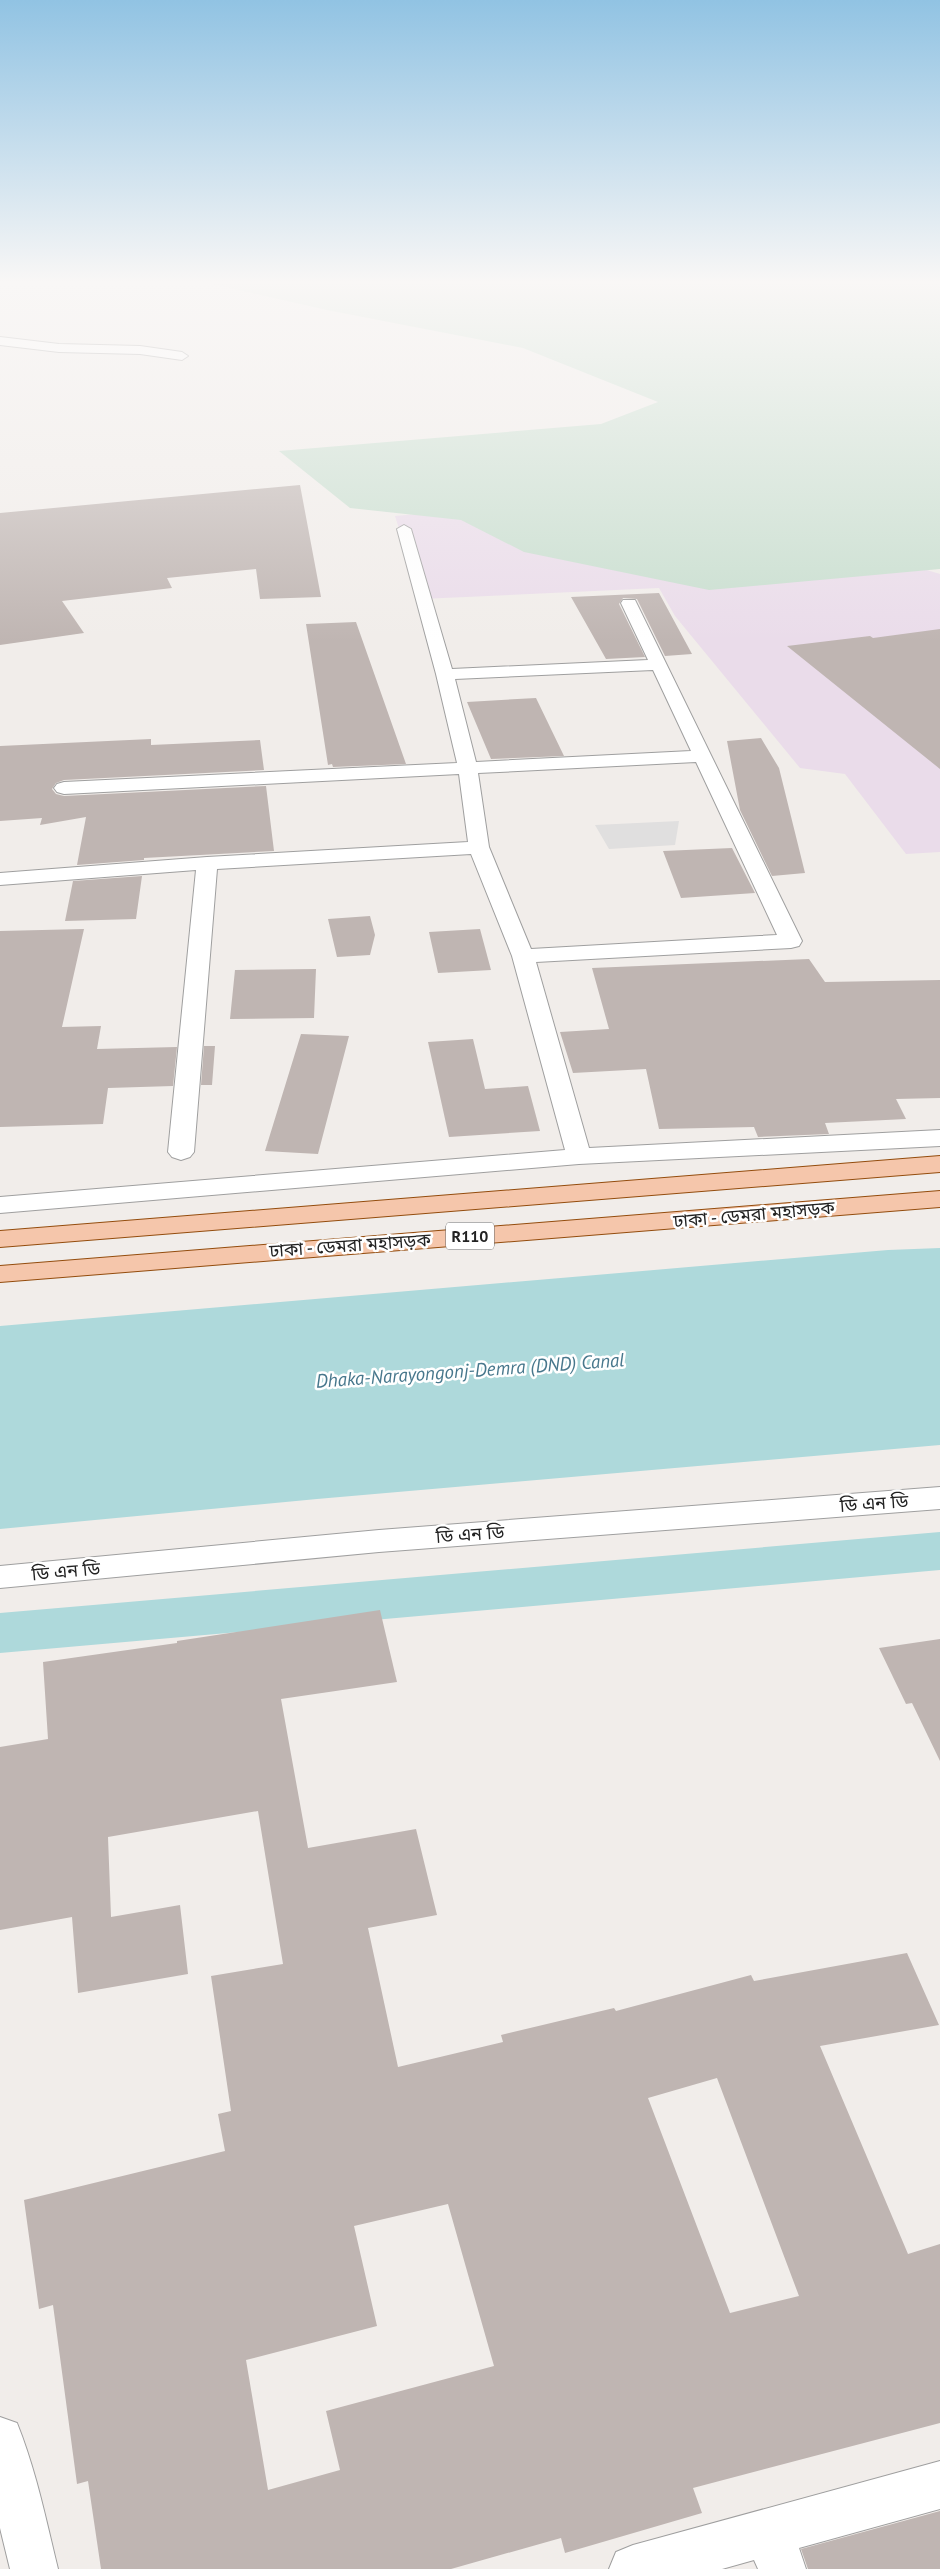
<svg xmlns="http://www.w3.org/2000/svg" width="940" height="2569" font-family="'PT Sans','Noto Sans Bengali',sans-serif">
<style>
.residential{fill:#e0dfdf}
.industrial{fill:#eadcea}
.wetland{fill:#c8decf}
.water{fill:#aed9db}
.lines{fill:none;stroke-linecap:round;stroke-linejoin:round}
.canal{fill:#aed9db;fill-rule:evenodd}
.building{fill:#bfb5b2;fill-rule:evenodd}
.minor-casing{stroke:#9f9f9f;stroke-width:2}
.primary-casing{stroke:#934c0d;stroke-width:2}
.minor{fill:#fff;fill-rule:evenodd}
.primary{fill:#f5c6ab;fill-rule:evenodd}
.labels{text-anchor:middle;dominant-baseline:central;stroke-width:5;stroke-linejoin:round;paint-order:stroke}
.shield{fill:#fff;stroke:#646464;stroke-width:1}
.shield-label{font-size:16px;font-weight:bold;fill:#222}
.street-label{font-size:18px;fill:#222;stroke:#fff}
.water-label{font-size:19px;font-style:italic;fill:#47778c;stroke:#fff}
</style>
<rect width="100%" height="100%" fill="#f1edea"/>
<!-- residential -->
<path class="residential" d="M679 821 675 845 609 849 595 825Z"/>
<!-- industrial -->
<path class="industrial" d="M708 504 940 574V852L906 854 845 774 800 768 675 616 659 588 421 599 395 516 515 505Z"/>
<!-- wetland -->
<path class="wetland" d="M208 283H940V569L709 590 524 552 461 520 350 508 279 451 601 424 658 402 523 348 327 310Z"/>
<!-- water -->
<path class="water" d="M940 1248V1445L317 1499 0 1529V1326L888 1250Z"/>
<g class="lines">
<!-- canal -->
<path class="canal" d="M940 1532V1570L0 1653V1613Z"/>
</g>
<!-- building -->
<path class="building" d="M300 485 321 597 260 599 256 569 167 578 172 588 62 601 84 633 0 645V513Z
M659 593 692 654 665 656 637 599 623 598 619 604 645 657 606 659 571 597Z
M356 622 406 764 333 767 332 764 328 765 306 624Z
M940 629V769L787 646 870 636 873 638Z
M536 698 564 756 491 759 467 702Z
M761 738 779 768 805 873 772 876 740 810 727 741Z
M151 739V745L260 740 264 770 64 780 56 783 52 789 56 794 64 796 266 786 274 851 144 858V860L77 865 86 817 40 825 42 818 0 821V746Z
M732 848 755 893 681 898 663 851Z
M142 876 136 919 65 921 73 881Z
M370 916 375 935 370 955 337 957 328 919Z
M84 929 62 1027 101 1026 97 1049 177 1047 173 1086 108 1088 103 1124 0 1127V931Z
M480 929 491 970 438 973 429 932Z
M809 959 825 982 940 980V1098L896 1099 906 1119 825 1123 829 1134 758 1137 754 1127 659 1129 646 1069 573 1073 560 1032 609 1029 592 968Z
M316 969 314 1018 230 1019 235 970Z
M301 1034 349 1036 318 1154 265 1151Z
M473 1039 485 1089 528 1086 540 1131 449 1137 428 1042Z
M204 1046H215L212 1085H201Z
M380 1610 397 1682 281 1699 308 1848 416 1829 437 1915 368 1928 398 2067 503 2042 501 2035 614 2008 616 2011 751 1975 754 1981 907 1953 939 2025 820 2046 908 2254 940 2244V2423L693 2488 702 2513 565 2553 561 2538 451 2569H101L88 2481 77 2484 53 2305 39 2309 24 2200 225 2151 218 2114 231 2111 211 1976 283 1964 258 1811 108 1837 111 1917 180 1905 188 1974 78 1993 72 1917 0 1930V1747L48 1739 43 1662 177 1643V1641ZM717 2078 799 2296 730 2313 648 2098ZM448 2204 494 2366 326 2411 340 2470 268 2490 246 2360 377 2326 354 2226Z
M940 1639V1761L912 1703 906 1704 879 1648Z
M940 2511V2569H808L801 2549Z"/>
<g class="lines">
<defs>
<path id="minor" d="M0 337 59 344 140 346 182 352 188 356 182 360 140 354 59 352 0 345Z
M404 525 411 529 452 669 648 660 621 603 623 600H635L802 941 799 946 791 948 536 962 589 1148 940 1130V1146L579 1164 0 1213V1197L565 1150 512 956 471 854 217 869 194 1152 190 1157 181 1160 172 1157 168 1152 196 870 0 885V873L207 857 468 842 459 774 64 794 57 792 54 788 57 784 64 782 457 763 436 674 397 529ZM653 670 691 751 476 762 455 679ZM696 762 777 935 531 949 489 847 478 773Z
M940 1487V1509L379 1552 0 1588V1566L379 1530Z
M0 2417 17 2423C36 2470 46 2520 58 2569H10L0 2528Z
M940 2461V2509L799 2548 806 2569H758L754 2560 722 2569H609L616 2552 633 2545Z"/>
<path id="primary" d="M940 1156V1172L0 1247V1231Z
M940 1191V1207L0 1282V1266Z"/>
</defs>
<!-- minor casing -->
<use href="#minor" class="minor-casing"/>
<!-- primary casing -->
<use href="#primary" class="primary-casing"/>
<!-- minor -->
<use href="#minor" class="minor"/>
<!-- primary -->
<use href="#primary" class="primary"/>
</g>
<!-- sky -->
<linearGradient id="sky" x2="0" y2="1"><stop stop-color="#91c3e3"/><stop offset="0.44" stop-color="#f9f7f6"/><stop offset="1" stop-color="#f9f7f6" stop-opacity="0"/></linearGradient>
<rect width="940" height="642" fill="url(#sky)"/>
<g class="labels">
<!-- shield labels -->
<rect class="shield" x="446" y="1222.5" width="48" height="27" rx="4"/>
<g class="shield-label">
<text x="470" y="1236">R110</text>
</g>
<!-- street labels -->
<g class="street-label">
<text transform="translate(754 1214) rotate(-5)">ঢাকা - ডেমরা মহাসড়ক</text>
<text transform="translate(350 1245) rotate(-4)">ঢাকা - ডেমরা মহাসড়ক</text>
<text transform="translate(874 1503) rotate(-4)">ডি এন ডি</text>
<text transform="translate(470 1534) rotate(-4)">ডি এন ডি</text>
<text transform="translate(66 1571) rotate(-5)">ডি এন ডি</text>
</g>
<!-- water labels -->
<g class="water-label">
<text transform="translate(470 1370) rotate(-4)">Dhaka-Narayongonj-Demra (DND) Canal</text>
</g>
</g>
</svg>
